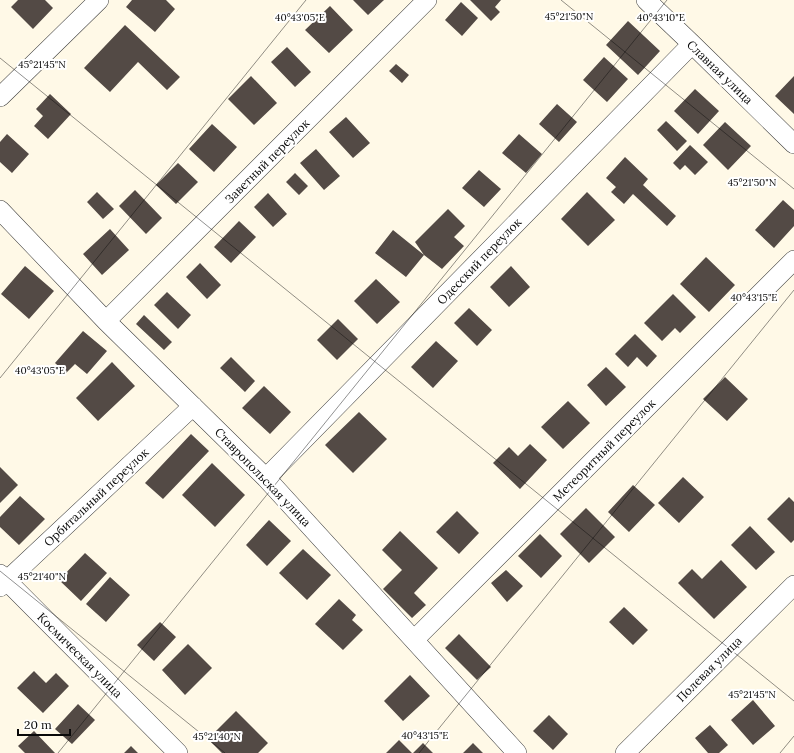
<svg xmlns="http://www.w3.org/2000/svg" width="794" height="753" font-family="Lora,serif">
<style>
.building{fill:#534a45}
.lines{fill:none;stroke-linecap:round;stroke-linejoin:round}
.minor-casing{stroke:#3d3d3d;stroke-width:20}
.minor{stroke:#fff;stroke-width:19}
.ticks{fill:none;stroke:#0a0a0a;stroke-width:1;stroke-opacity:0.45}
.labels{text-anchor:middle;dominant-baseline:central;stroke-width:4;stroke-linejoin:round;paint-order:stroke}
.street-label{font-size:12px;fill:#0a0a0a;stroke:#fff}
.ticks-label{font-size:10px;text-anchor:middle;fill:#0a0a0a;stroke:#fff;stroke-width:4;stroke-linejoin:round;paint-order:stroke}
</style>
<rect width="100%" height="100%" fill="#fff9e7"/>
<!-- building -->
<path class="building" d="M18 0H45L53 8 33 29 11 7Z
M132 0H166L175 9 155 32 126 7Z
M353 0H384L368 15Z
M470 0H501L495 7 500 12 491 21Z
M461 2 478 18 462 36 445 20Z
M330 6 353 30 329 53 305 30Z
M628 21 660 51 638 75 606 45Z
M125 25 180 77 167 90 138 62 110 92 84 68Z
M287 47 311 72 295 87 271 62Z
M604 57 628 79 607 102 583 80Z
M396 64 409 75 402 83 389 71Z
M251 76 277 103 254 125 228 99Z
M794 76V114L775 96Z
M695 89 719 111 698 134 674 111Z
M50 94 71 114 48 139 34 126 43 116 36 109Z
M557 104 577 122 559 142 539 124Z
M346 117 370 143 353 158 329 132Z
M666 121 687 141 677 151 657 130Z
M725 122 751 146 728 170 703 145Z
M212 124 237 147 214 172 189 149Z
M7 134 29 154 12 173 0 162V142Z
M519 134 542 154 526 173 502 153Z
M690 145 708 162 695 175 685 165 680 170 673 163Z
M316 149 340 176 324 190 300 163Z
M625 157 648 179 643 185 676 216 667 226 633 194 624 204 611 192 616 187 606 178Z
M178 163 198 182 176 204 156 185Z
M479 170 501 189 484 207 462 188Z
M295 173 308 186 299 195 286 182Z
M135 190 162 218 146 234 119 206Z
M97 192 114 209 103 219 87 202Z
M587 192 615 220 588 246 561 219Z
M268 193 287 214 273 227 254 207Z
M783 200 794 210V226L774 248 755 230Z
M448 209 465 226 454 237 464 246 442 269 424 255 406 277 375 253 393 230 424 255 415 242Z
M239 221 256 237 231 263 214 247Z
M110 229 129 250 102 275 83 254Z
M706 257 735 285 709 312 680 284Z
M200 263 221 285 207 299 186 277Z
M25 266 54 291 29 319 1 294Z
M511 266 530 287 509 307 490 287Z
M376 279 400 302 377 324 354 301Z
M167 292 191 315 178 329 154 305Z
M673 294 696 317 680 333 675 328 662 341 644 323Z
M469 308 492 330 477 346 454 323Z
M144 315 172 342 164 350 136 324Z
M338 319 358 339 337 360 317 340Z
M83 331 107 351 87 374 75 364 66 373 55 363Z
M635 334 657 356 647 367 637 357 628 367 615 354Z
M436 341 458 361 433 388 411 367Z
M231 357 255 381 245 392 220 368Z
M112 362 135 386 98 421 76 398Z
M606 367 626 387 606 406 587 385Z
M725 377 748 399 727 421 703 399Z
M264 386 291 412 270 434 242 408Z
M568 401 590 423 563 449 541 427Z
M359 412 387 439 353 473 325 445Z
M191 434 209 451 163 499 145 483Z
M530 444 547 460 520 489 493 463 509 447 518 456Z
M212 463 245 495 215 527 182 495Z
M0 467 18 485 0 503Z
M683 477 704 497 679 523 658 503Z
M633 485 655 505 629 532 608 512Z
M20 496 45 519 19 545 0 527V517Z
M789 497 794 502V540L791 543 767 519Z
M586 508 615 537 589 563 560 534Z
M457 511 479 533 459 554 436 532Z
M269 520 291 541 267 566 246 545Z
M750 526 775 552 756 570 731 545Z
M400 531 438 568 414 593 426 605 412 618 383 589 402 570 382 550Z
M540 534 562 556 541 578 518 556Z
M303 549 331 575 307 600 279 573Z
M85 553 107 573 81 601 59 580Z
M721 560 747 587 714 619 678 583 692 569 702 579Z
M506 570 523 586 507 602 491 583Z
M110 577 130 595 106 622 86 604Z
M339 599 356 615 352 620 363 630 343 650 315 624Z
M624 607 648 630 633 645 609 622Z
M160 622 176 637 154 661 137 645Z
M459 634 491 667 477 680 445 648Z
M188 644 212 668 185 695 162 670Z
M34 671 46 683 56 673 69 686 43 713 17 688Z
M410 675 430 696 403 721 384 701Z
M753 700 775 726 753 745 731 720Z
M78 704 95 720 72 744 55 729Z
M236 711 268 743 258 753H222L208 739Z
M549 715 568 734 553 750 533 731Z
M710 725 728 745 719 753H708L695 738Z
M34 731 55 753H25L18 746Z
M399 740 412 753H386Z
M423 743 433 753H413Z
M473 743 483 753H463Z
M131 746 138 753H124Z"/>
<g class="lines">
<defs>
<path id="minor" d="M646 0 692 44 794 144
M0 97 99 0
M0 210 106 321 266 478 517 753
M106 321 427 0
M266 478 692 44
M0 574 178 753
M0 587 193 406
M414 640 794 260
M625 753 794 585"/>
</defs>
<!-- minor casing -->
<use href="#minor" class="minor-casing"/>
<!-- minor -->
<use href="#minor" class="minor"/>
</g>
<!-- ticks -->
<path class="ticks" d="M561 0 794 189M0 58 794 701M0 378 306 0M0 571 225 753M58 753 667 0M419 753 794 290M780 753 794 736"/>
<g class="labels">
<!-- street labels -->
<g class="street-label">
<text transform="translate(720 72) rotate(44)">Славная улица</text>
<text transform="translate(267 161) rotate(-45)">Заветный переулок</text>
<text transform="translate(479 261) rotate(-46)">Одесский переулок</text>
<text transform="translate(604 450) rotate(-45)">Метеоритный переулок</text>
<text transform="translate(263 477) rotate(46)">Ставропольская улица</text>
<text transform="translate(96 497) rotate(-43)">Орбитальный переулок</text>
<text transform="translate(80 655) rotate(45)">Космическая улица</text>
<text transform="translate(709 669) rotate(-45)">Полевая улица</text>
</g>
</g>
<g class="ticks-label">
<text x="569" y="20">45°21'50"N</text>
<text x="300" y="21">40°43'05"E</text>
<text x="661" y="21">40°43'10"E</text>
<text x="42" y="68">45°21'45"N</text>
<text x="752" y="186">45°21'50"N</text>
<text x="754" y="301">40°43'15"E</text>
<text x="40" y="374">40°43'05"E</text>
<text x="42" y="580">45°21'40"N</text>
<text x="752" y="698">45°21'45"N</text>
<text x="425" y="739">40°43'15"E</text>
<text x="217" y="740">45°21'40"N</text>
</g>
<!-- scale -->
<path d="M18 729v6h52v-6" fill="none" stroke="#0a0a0a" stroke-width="2"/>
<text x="24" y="729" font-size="12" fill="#0a0a0a" stroke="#ffffff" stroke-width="3" paint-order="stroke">20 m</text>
</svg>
